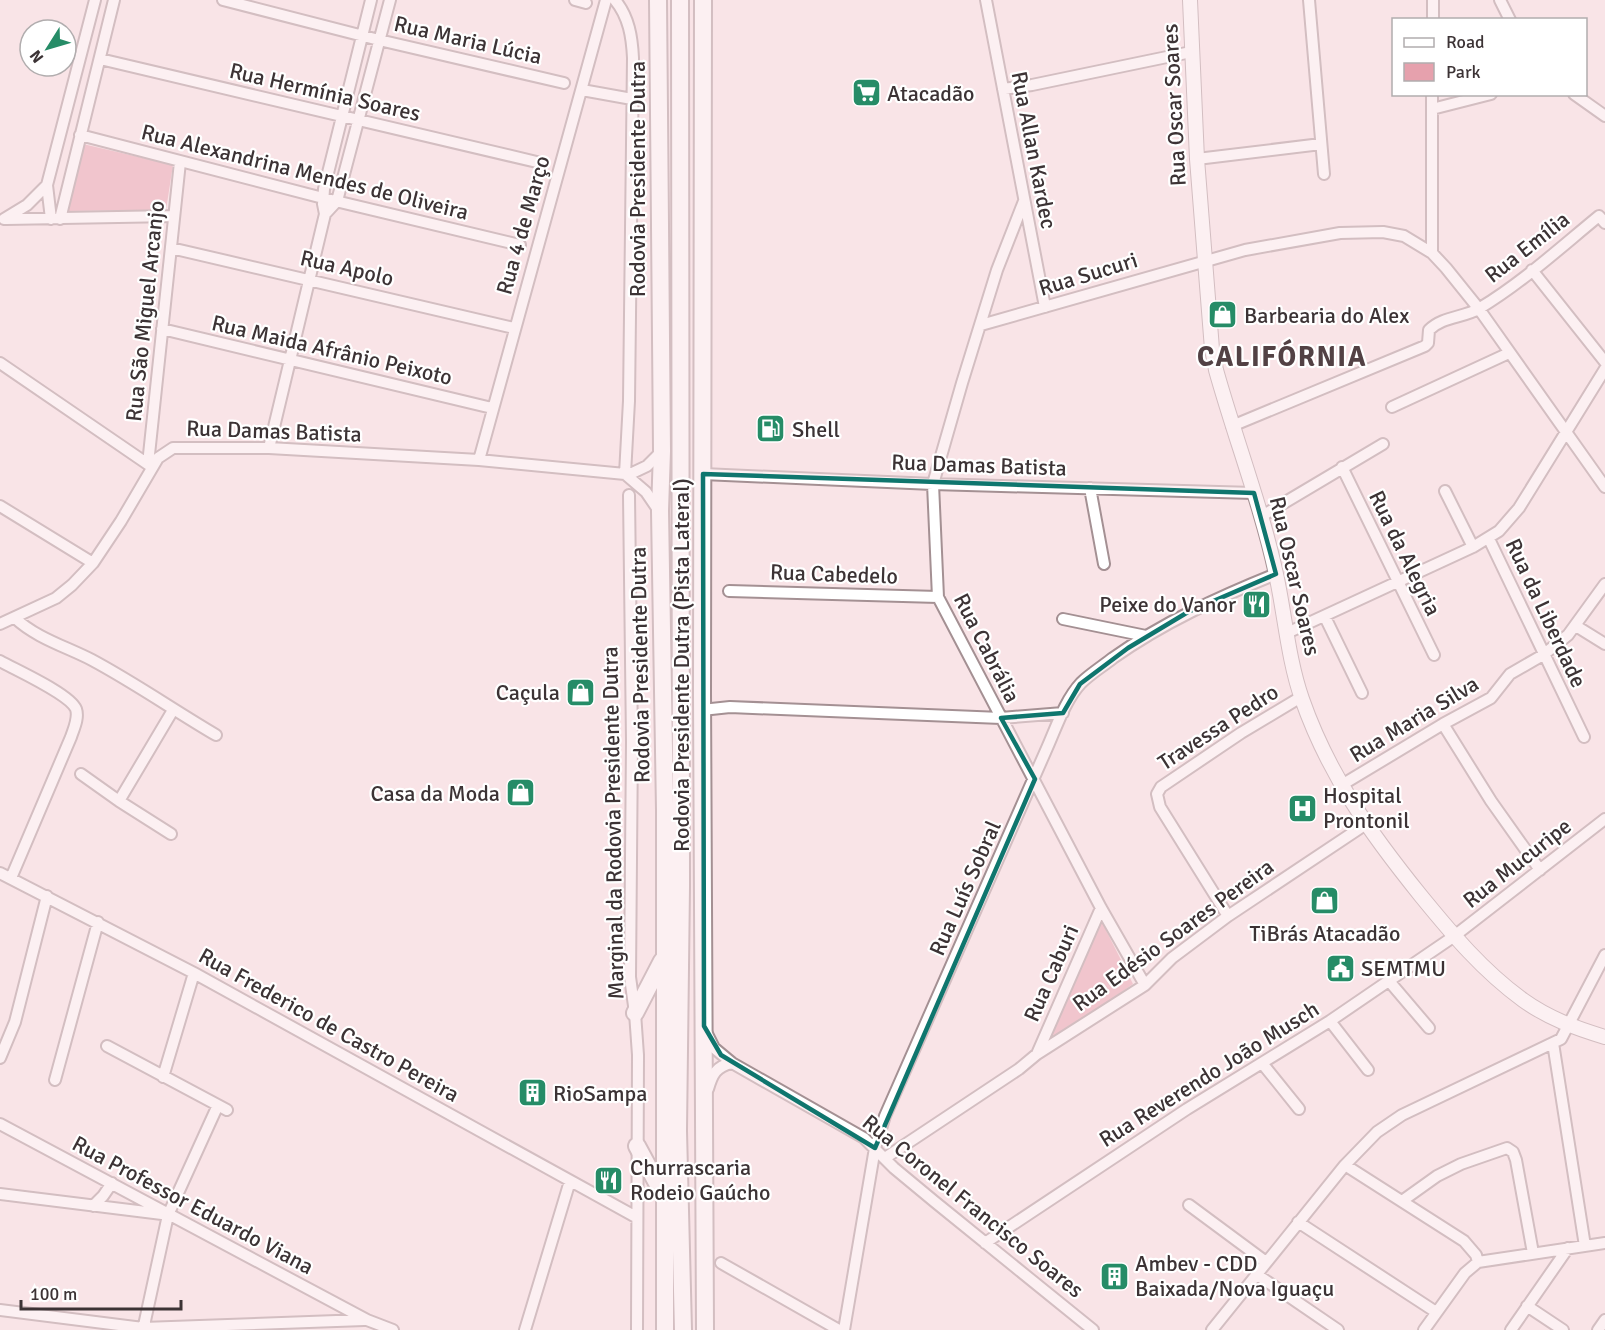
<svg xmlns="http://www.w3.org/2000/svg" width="1605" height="1330" font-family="Signika,sans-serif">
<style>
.green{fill:#e6a1ad}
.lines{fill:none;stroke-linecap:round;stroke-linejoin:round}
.minor-casing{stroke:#a49093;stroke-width:14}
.major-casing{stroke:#a49093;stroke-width:16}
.highway-casing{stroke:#a49093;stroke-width:20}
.minor{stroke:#fff;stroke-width:10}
.major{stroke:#fff;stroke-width:14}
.highway{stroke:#fff;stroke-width:16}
.marked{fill:none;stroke:#0f766e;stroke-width:4.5;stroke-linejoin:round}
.labels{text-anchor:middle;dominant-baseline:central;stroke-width:4.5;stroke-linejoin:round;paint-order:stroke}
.street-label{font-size:22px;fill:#3c3335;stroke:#fff}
.poi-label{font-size:22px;fill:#3c3335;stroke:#fff;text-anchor:start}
.district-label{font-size:28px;font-weight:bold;letter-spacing:1.5px;fill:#524144;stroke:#fff}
</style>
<rect width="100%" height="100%" fill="#f9e4e7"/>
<!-- green -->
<path class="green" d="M83 144 173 165 166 210 68 211Z
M1101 920 1133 984 1048 1044Z"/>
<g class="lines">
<defs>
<path id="minor" d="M223 0 379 40 564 83
M575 0 586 3
M615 0C629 17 632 37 633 58L629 401 625 474
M986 0 1045 307
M1309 0 1324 174
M1500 0 1510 20
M1433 20V0
M100 59 541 163
M1003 89 1032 85 1191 52
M582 90 632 99
M1432 94V253
M1574 94 1605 116
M1432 109 1491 94
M80 135 323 198 520 245
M1197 159 1321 144
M47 185 51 219
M1024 201 997 270 962 383 933 484 938 597 1101 908 1145 985
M325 214 337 201 390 0
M4 219 27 205 47 185 95 0
M6 219 174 216
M60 219 114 0
M171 248 514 328
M1532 270 1605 362
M981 325 1245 250 1340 233 1383 232 1404 236 1432 253 1446 268 1479 309 1605 487
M162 329 492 408
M0 363 152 467
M1392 407 1509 353
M1232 426 1425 346 1428 343 1429 330C1443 316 1464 318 1480 308 1523 282 1561 247 1599 216L1605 223
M269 448 325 214 323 204 324 189 371 0
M479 460 606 0
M148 464 180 162
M1342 467 1434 655
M703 474 933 484 1254 493
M628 475 647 466 662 451
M1090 488 1104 564
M1445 491 1473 547
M629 495 632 742 630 977 635 1013 638 1055 637 1330
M0 506 93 563
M1262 516 1383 444
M1489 539 1584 737
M729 591 938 597
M1325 617 1362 693
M15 618C36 638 67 647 92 660 135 683 175 711 216 735
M1063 619 1146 636
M0 624 56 598 72 585 93 563 121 521 158 458 173 448H269L479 460 625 474 646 492 659 511
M1576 626 1605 644
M1287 633 1473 547 1499 531 1519 508 1605 369
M0 661C16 670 70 694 76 709 79 718 74 728 71 737L11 878
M702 710 730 707 1001 718 1063 713
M1443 724 1491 801 1540 870
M81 774 119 801 171 834
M1340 786 1443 724 1491 698 1510 674 1543 655 1568 635 1605 584
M119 801 173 710
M0 873 194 973 636 1217
M1228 916 1160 807 1157 794 1161 787 1241 733 1301 697
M1389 981 1429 1028
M1330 1021 1368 1070
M706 1032 714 1048 732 1063 864 1138 894 1168 935 1202 1093 1330
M1553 1043 1585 1246
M107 1046 227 1110
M1037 1054 1101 908
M0 1058 15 1022 47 896
M1262 1063 1299 1109
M163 1077 194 973
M55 1080 98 922
M708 1089C712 1075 716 1066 732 1063
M0 1124 367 1320 393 1330
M885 1158 1019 1069 1037 1054 1145 985 1172 958 1228 916 1366 824
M1345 1165 1464 1241 1476 1255 1478 1262
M0 1194 162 1214
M1402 1201 1437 1176 1461 1164 1507 1148 1513 1152 1516 1160 1533 1253
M1189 1205 1266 1262
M93 1206 103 1196 112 1183
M1298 1222 1436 1312
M985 1243 1187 1109 1330 1021 1453 937 1605 819
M721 1263 839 1330
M1256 1274 1338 1330
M1527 1306 1563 1330
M0 1310 143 1328 364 1320
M143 1330 168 1215 218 1105
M525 1330 570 1181
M844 1330 875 1148 885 1116 1047 748C1056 728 1065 700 1081 683 1090 674 1103 666 1113 658 1164 622 1219 597 1276 574
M1212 1330 1345 1165 1377 1132 1402 1115 1561 1039 1605 955
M1424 1330 1465 1273 1478 1262 1605 1243
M1511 1330 1568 1248
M1598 1330 1605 1320"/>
<path id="major" d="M1190 0 1197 159 1212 349 1216 370C1235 438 1261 505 1276 574 1285 615 1288 659 1302 699 1329 776 1371 834 1421 896 1452 934 1483 971 1523 1000 1548 1018 1575 1028 1605 1037"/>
<path id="highway" d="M658 0 662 451 660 511 665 810V1330
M680 0 681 886 678 1131 683 1330
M703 0 702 693 705 1330
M635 1013 662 961
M637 1146 664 1196"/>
</defs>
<!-- minor casing -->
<use href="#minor" class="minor-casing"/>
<!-- major casing -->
<use href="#major" class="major-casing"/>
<!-- highway casing -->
<use href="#highway" class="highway-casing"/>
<!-- minor -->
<use href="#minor" class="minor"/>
<!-- major -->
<use href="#major" class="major"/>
<!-- highway -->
<use href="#highway" class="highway"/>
</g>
<!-- marked area -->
<path d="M0 0H1605V1330H0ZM703 474 1254 493 1276 574 1188 612 1128 648 1080 684 1063 713 1001 718 1035 779 875 1148 721 1055 704 1026Z" fill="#f9e4e7" fill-opacity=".55" fill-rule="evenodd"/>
<path class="marked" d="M703 474 1254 493 1276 574 1188 612 1128 648 1080 684 1063 713 1001 718 1035 779 875 1148 721 1055 704 1026Z"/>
<!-- icons -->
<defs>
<symbol id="supermarket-square" viewBox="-11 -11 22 22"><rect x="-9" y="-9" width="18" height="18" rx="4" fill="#268c67" stroke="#fff"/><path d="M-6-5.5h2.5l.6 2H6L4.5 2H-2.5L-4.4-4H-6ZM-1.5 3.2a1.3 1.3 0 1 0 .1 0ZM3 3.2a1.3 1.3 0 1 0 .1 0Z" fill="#fff"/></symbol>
<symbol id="shop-square" viewBox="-11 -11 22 22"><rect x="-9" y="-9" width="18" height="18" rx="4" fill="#268c67" stroke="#fff"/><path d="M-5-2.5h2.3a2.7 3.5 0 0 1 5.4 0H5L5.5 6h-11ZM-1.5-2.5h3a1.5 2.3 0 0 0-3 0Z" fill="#fff"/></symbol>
<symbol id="fuel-square" viewBox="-11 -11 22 22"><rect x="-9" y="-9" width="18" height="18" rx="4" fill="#268c67" stroke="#fff"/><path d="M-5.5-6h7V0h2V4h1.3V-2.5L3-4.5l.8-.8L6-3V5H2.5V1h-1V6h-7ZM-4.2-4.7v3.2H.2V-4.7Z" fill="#fff"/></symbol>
<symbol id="restaurant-square" viewBox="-11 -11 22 22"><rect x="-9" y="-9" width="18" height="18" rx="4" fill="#268c67" stroke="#fff"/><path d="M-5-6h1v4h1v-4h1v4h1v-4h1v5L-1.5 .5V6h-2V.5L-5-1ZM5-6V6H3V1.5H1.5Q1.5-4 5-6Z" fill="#fff"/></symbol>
<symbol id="hospital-square" viewBox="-11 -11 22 22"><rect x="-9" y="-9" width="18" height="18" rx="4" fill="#268c67" stroke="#fff"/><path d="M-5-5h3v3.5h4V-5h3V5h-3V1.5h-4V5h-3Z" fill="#fff"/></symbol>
<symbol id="civic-square" viewBox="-11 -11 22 22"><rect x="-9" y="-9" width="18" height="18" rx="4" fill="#268c67" stroke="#fff"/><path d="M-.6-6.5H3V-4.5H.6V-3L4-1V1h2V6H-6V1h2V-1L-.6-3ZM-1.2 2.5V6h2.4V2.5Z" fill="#fff"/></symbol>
<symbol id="building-square" viewBox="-11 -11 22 22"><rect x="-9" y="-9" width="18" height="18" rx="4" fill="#268c67" stroke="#fff"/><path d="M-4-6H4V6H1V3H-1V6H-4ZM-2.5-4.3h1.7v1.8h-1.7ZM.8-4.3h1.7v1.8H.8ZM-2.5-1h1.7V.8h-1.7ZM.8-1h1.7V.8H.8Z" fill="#fff"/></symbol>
</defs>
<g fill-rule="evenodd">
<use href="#supermarket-square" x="850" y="76" width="33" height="33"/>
<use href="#shop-square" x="1206" y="298" width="33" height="33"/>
<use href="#fuel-square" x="754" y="412" width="33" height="33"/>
<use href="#restaurant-square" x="1240" y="588" width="33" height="33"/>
<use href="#shop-square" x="564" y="676" width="33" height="33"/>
<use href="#shop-square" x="504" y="776" width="33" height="33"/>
<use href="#hospital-square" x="1286" y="792" width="33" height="33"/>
<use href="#shop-square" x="1308" y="884" width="33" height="33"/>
<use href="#civic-square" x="1324" y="952" width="33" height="33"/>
<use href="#building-square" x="516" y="1076" width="33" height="33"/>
<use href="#restaurant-square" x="592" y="1164" width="33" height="33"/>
<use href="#building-square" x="1098" y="1260" width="33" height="33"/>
</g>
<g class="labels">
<!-- street labels -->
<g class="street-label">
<text transform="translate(468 40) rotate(13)">Rua Maria Lúcia</text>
<text transform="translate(325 92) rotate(13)">Rua Hermínia Soares</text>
<text transform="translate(1174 105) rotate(-93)">Rua Oscar Soares</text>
<text transform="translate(1034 150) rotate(79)">Rua Allan Kardec</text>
<text transform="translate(305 172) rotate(14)">Rua Alexandrina Mendes de Oliveira</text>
<text transform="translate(637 179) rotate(-90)">Rodovia Presidente Dutra</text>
<text transform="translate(523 225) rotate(-74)">Rua 4 de Março</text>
<text transform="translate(1527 247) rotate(-38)">Rua Emília</text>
<text transform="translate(347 268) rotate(13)">Rua Apolo</text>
<text transform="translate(1088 274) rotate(-17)">Rua Sucuri</text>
<text transform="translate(145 311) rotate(-84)">Rua São Miguel Arcanjo</text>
<text transform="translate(332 350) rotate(13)">Rua Maida Afrânio Peixoto</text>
<text transform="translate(274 431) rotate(2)">Rua Damas Batista</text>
<text transform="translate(979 465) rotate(2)">Rua Damas Batista</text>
<text transform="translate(1405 553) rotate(64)">Rua da Alegria</text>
<text transform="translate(834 574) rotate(2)">Rua Cabedelo</text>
<text transform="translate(1295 576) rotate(77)">Rua Oscar Soares</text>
<text transform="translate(1546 613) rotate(65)">Rua da Liberdade</text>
<text transform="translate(987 648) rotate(63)">Rua Cabrália</text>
<text transform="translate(640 665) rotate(-91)">Rodovia Presidente Dutra</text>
<text transform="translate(681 665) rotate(-90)">Rodovia Presidente Dutra (Pista Lateral)</text>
<text transform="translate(1414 719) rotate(-31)">Rua Maria Silva</text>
<text transform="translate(1218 727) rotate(-33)">Travessa Pedro</text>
<text transform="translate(613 823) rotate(-91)">Marginal da Rodovia Presidente Dutra</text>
<text transform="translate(1517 863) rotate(-38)">Rua Mucuripe</text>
<text transform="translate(965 888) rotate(-66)">Rua Luís Sobral</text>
<text transform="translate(1173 935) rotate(-36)">Rua Edésio Soares Pereira</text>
<text transform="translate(1051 973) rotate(-66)">Rua Caburi</text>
<text transform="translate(329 1025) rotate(29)">Rua Frederico de Castro Pereira</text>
<text transform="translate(1209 1074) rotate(-32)">Rua Reverendo João Musch</text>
<text transform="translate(193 1205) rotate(28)">Rua Professor Eduardo Viana</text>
<text transform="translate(973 1206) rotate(39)">Rua Coronel Francisco Soares</text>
</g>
<!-- poi labels -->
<g class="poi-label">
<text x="887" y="93">Atacadão</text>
<text x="1244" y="315">Barbearia do Alex</text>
<text x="792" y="429">Shell</text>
<text x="1236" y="604" text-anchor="end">Peixe do Vanor</text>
<text x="560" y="692" text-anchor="end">Caçula</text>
<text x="500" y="793" text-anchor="end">Casa da Moda</text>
<text x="1323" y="795">Hospital<tspan x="1323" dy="25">Prontonil</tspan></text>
<text x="1325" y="933" text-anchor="middle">TiBrás Atacadão</text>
<text x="1361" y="968">SEMTMU</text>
<text x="553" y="1093">RioSampa</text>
<text x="630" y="1167">Churrascaria<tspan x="630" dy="25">Rodeio Gaúcho</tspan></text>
<text x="1135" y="1263">Ambev - CDD<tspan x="1135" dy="25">Baixada/Nova Iguaçu</tspan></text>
</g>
<!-- district labels -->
<g class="district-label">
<text x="1282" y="357">CALIFÓRNIA</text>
</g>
</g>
<!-- legend -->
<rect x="1392" y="18" width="195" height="78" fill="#ffffff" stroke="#b1adae" stroke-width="1.5"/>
<rect x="1404" y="38" width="30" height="9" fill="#ffffff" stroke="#b1adae" stroke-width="1.5"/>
<text x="1446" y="48" font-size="18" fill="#3c3335">Road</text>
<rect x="1404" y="63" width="30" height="18" fill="#e6a1ad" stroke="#b1adae" stroke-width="1.5"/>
<text x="1446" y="78" font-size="18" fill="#3c3335">Park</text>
<!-- north arrow -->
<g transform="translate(48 48) rotate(233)"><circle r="28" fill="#ffffff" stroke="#b1adae" stroke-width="1.5"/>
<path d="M0-4.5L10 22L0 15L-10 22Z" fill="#268c67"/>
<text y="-9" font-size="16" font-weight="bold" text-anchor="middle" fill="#3c3335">N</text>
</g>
<!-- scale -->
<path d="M21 1300v9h160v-9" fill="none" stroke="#3c3335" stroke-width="3"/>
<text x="30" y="1300" font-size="18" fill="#3c3335" stroke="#ffffff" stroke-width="4.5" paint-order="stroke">100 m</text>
</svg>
